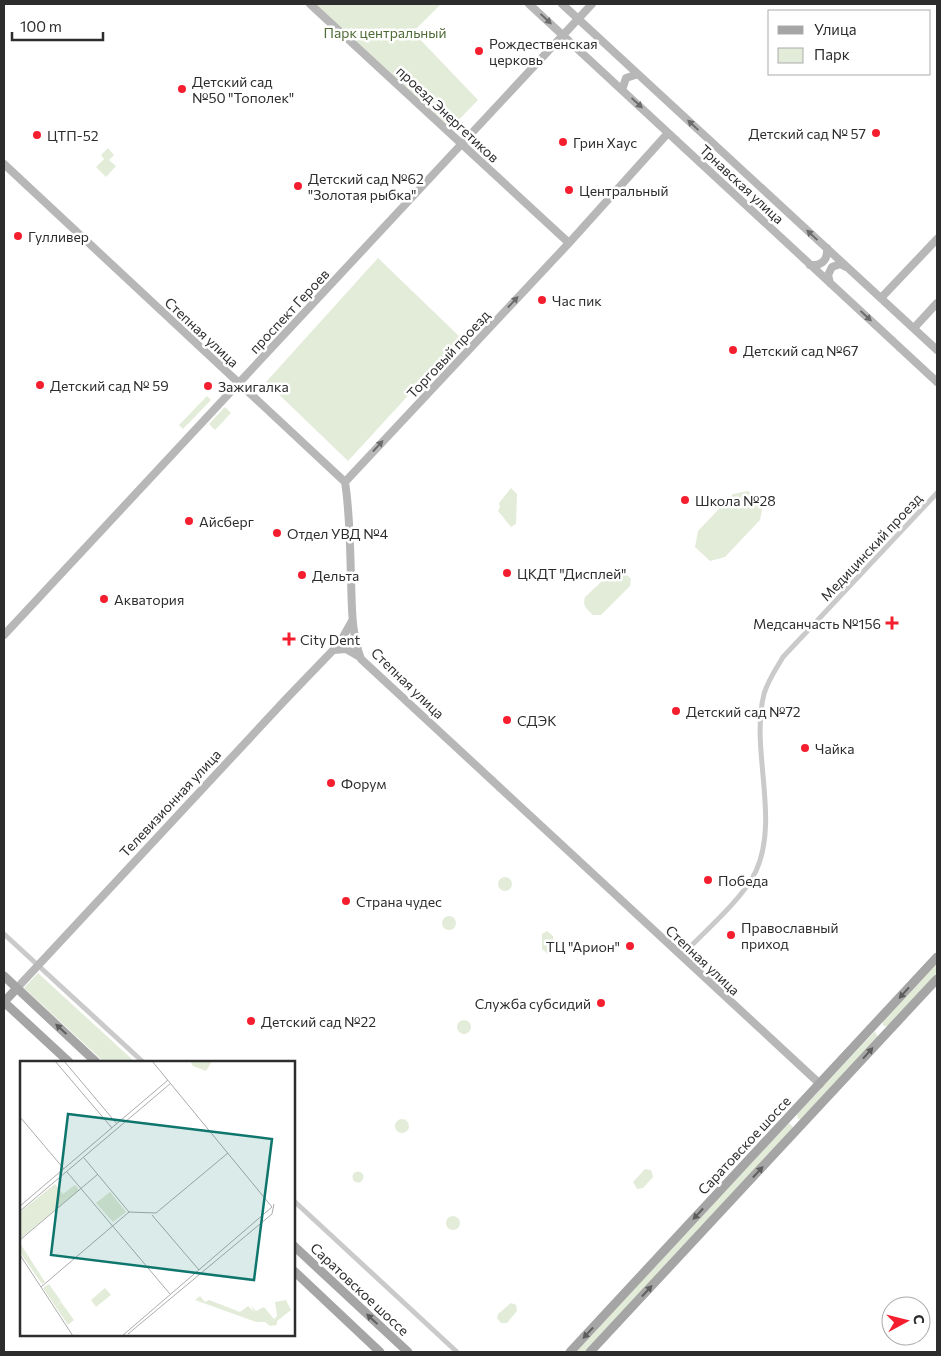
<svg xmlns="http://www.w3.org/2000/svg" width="941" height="1356" font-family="Commissioner,sans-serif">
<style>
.green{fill:#e3ecd9}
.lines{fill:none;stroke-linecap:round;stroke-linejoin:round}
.street{stroke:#cacaca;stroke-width:5}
.secondary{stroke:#b7b7b7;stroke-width:8}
.primary{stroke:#a5a5a5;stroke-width:9}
.oneway{fill:#6b6b6b}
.oneway2{fill:#5d5d5d}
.poi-dot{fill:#f51e2f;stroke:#fff;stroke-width:2}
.labels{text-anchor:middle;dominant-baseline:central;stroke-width:5;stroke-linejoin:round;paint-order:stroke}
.park-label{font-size:14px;fill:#506c37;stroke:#fff}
.poi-label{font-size:14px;fill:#2d2d2d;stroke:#fff;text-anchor:start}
.street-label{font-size:14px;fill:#2d2d2d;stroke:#fff}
.inset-road{fill:none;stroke:#ababab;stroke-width:1}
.view{fill:#0f766e;fill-opacity:0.15;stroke:#0f766e;stroke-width:2.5}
.inset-edge{fill:none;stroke:#2d2d2d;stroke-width:2.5}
</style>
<rect width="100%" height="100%" fill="#fff"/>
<!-- green -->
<path class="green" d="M314 4H441L413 32 478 100 449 130Z
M108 148 114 155 109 160 116 166 106 177 96 167 104 159 101 155Z
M378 258 461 338 348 461 266 382Z
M207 396 211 400 183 429 179 425Z
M225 407 231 413 215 430 209 424Z
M511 488 517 494 516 524 511 527 498 511 500 507 499 503Z
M748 491 763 505 760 520 725 557 710 561 695 547 698 531 733 494Z
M616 568H620L631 579 630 586 601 615H593C587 609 582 606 585 597Z
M498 884a7 7 0 1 1 14 0a7 7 0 1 1-14 0Z
M442 923a7 7 0 1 1 14 0a7 7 0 1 1-14 0Z
M547 931 553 936V951L548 954 542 949V934Z
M937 962V974L890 1026H883V1020Z
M38 973 135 1062H104L24 988Z
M457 1027a7 7 0 1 1 14 0a7 7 0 1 1-14 0Z
M875 1031 878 1038 801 1119H798L797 1114Z
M395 1126a7 7 0 1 1 14 0a7 7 0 1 1-14 0Z
M789 1123 793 1127 792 1130 586 1352H575Z
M645 1169 651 1170 653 1177 643 1188 637 1189 633 1182Z
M352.5 1177a5.5 5.5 0 1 1 11 0a5.5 5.5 0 1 1-11 0Z
M446 1223a7 7 0 1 1 14 0a7 7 0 1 1-14 0Z
M511 1303 516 1305 517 1311 507 1323H501L497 1318 498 1314Z"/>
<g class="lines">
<!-- street -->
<path class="street" d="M4 934 143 1062
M681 956C703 933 743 899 756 871 780 818 750 749 764 694 768 680 776 669 783 657L937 493
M294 1201 457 1352"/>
<!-- secondary -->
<path class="secondary" d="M310 4 569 243
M529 4 937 382
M562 4 937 350
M622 90 626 78 638 74
M4 164 345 482C350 514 350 546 351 579 352 606 351 633 361 659L820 1084
M810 265C822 266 828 260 827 248
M830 283 828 275 832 267 840 264 846 267
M881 298 937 239
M914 328 937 303
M345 482 569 243 668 133
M4 635 592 4
M334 650 346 649 360 657
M17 988 287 698 339 644 352 621"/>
<!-- primary -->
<path class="primary" d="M4 976 96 1062
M4 1002 69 1062
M4 1002 17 988
M294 1246 408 1352
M294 1271 380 1352
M570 1352 937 957
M590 1352 937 979"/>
</g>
<!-- one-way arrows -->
<defs><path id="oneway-solid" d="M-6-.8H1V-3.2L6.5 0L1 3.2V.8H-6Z" transform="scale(1.25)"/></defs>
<g class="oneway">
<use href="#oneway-solid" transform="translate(546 19) rotate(43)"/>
<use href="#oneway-solid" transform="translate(637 103) rotate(43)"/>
<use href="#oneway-solid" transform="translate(693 125) rotate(-137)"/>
<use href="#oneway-solid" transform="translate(812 235) rotate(-137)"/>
<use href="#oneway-solid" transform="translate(513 302) rotate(-47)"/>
<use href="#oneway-solid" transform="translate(866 316) rotate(43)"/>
<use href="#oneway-solid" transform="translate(378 446) rotate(-47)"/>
</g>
<g class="oneway2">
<use href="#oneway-solid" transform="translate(904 993) rotate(132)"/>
<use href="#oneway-solid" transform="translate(61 1029) rotate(-137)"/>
<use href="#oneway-solid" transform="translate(868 1053) rotate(-48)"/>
<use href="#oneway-solid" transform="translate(758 1172) rotate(-47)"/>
<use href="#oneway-solid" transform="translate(698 1214) rotate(133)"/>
<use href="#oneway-solid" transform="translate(647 1291) rotate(-47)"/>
<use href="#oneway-solid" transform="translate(372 1319) rotate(-137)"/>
<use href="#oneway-solid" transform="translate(588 1333) rotate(133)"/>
</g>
<!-- markers -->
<g class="poi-dot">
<circle cx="479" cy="51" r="5"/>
<circle cx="182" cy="89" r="5"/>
<circle cx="876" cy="133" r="5"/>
<circle cx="37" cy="135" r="5"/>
<circle cx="563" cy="142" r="5"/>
<circle cx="298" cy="186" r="5"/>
<circle cx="569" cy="190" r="5"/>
<circle cx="18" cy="236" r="5"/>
<circle cx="542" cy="300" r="5"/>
<circle cx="733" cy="350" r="5"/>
<circle cx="40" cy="385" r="5"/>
<circle cx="208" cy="386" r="5"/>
<circle cx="685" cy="500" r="5"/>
<circle cx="189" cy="521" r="5"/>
<circle cx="277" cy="533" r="5"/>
<circle cx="507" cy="573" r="5"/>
<circle cx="302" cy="575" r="5"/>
<circle cx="104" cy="599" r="5"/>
<path d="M889.5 615.5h5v5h5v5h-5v5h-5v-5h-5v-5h5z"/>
<path d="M286.5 631.5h5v5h5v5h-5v5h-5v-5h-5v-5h5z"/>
<circle cx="676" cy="711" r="5"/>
<circle cx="507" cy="720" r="5"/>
<circle cx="805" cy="748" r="5"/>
<circle cx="331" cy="783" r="5"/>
<circle cx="708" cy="880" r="5"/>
<circle cx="346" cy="901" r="5"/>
<circle cx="731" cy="935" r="5"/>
<circle cx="630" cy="946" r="5"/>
<circle cx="601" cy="1003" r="5"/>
<circle cx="251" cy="1021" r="5"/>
</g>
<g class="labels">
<!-- park labels -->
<g class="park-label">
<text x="385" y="32">Парк центральный</text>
</g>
<!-- poi labels -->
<g class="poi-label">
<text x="489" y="43">Рождественская<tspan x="489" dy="16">церковь</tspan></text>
<text x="192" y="81">Детский сад<tspan x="192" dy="16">№50 "Тополек"</tspan></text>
<text x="866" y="133" text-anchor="end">Детский сад № 57</text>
<text x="47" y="135">ЦТП-52</text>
<text x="573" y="142">Грин Хаус</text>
<text x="308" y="178">Детский сад №62<tspan x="308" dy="16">"Золотая рыбка"</tspan></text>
<text x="579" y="190">Центральный</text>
<text x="28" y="236">Гулливер</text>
<text x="552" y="300">Час пик</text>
<text x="743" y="350">Детский сад №67</text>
<text x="50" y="385">Детский сад № 59</text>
<text x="218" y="386">Зажигалка</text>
<text x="695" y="500">Школа №28</text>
<text x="199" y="521">Айсберг</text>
<text x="287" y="533">Отдел УВД №4</text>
<text x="517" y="573">ЦКДТ "Дисплей"</text>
<text x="312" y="575">Дельта</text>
<text x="114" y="599">Акватория</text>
<text x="881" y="623" text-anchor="end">Медсанчасть №156</text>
<text x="300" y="639">City Dent</text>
<text x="686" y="711">Детский сад №72</text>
<text x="517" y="720">СДЭК</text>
<text x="815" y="748">Чайка</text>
<text x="341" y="783">Форум</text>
<text x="718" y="880">Победа</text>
<text x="356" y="901">Страна чудес</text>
<text x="741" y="927">Православный<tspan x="741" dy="16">приход</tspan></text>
<text x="620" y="946" text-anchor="end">ТЦ "Арион"</text>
<text x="591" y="1003" text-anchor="end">Служба субсидий</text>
<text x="261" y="1021">Детский сад №22</text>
</g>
<!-- street labels -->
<g class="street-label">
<text transform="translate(448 114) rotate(43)">проезд Энергетиков</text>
<text transform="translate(742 184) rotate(43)">Трнавская улица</text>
<text transform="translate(289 311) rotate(-47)">проспект Героев</text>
<text transform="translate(202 332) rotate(43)">Степная улица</text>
<text transform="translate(448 354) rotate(-47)">Торговый проезд</text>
<text transform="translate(871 547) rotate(-47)">Медицинский проезд</text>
<text transform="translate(408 683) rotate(44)">Степная улица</text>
<text transform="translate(170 803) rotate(-47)">Телевизионная улица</text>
<text transform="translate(703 960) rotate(43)">Степная улица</text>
<text transform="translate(744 1145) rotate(-47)">Саратовское шоссе</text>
<text transform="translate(360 1289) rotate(43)">Саратовское шоссе</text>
</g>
</g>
<!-- overview -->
<g transform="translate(20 1061)">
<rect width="275" height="275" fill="#fff"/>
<path d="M170 0H192L186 10 173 5ZM35 123 43 133 55 124 59 129 0 178V151ZM90 131 106 151 93 161 76 142ZM0 182 25 221 22 223 1 193ZM29 223 41 240 36 245 41 241 54 259 48 264 23 227ZM85 227 91 234 76 246 71 239ZM180 235 185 241 189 239 220 251 228 245 234 251 231 245 236 250 244 246 254 258 257 255 255 241 266 239 271 249 257 260V264L250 265 245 261H236L175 239Z" fill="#e3ecd9"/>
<path class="inset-road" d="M35 0 92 67M44 0 97 63M0 56 44 108M64 97 109 151M47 111 150 233M0 145 148 19M0 150 151 22M132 154 179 209M0 179 78 113M0 194 53 275M21 226 109 151 136 152 208 92M108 273 252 153 254 143M102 275 252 146 132 0"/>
<path class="view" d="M48 53 252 78 234 219 31 194Z"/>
<rect width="275" height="275" class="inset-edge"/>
</g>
<!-- border -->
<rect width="941" height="1356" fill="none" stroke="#2d2d2d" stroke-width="10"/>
<!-- legend -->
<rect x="768" y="10" width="162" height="65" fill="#ffffff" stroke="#ababab"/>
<rect x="778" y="26" width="25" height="8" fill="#a5a5a5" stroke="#ababab"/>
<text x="814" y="35" font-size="15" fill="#2d2d2d">Улица</text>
<rect x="778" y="48" width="25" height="15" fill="#e3ecd9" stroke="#ababab"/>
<text x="814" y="60" font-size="15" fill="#2d2d2d">Парк</text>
<!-- north arrow -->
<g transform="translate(906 1321) rotate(83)"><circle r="24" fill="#ffffff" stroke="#ababab"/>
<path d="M0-4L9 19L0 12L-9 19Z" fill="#f51e2f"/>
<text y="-8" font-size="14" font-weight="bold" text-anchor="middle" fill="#2d2d2d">С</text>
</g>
<!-- scale -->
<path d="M12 32v8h91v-8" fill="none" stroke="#2d2d2d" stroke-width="2.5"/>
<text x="20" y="32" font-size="15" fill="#2d2d2d" stroke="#ffffff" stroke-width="4" paint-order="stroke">100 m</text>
</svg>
